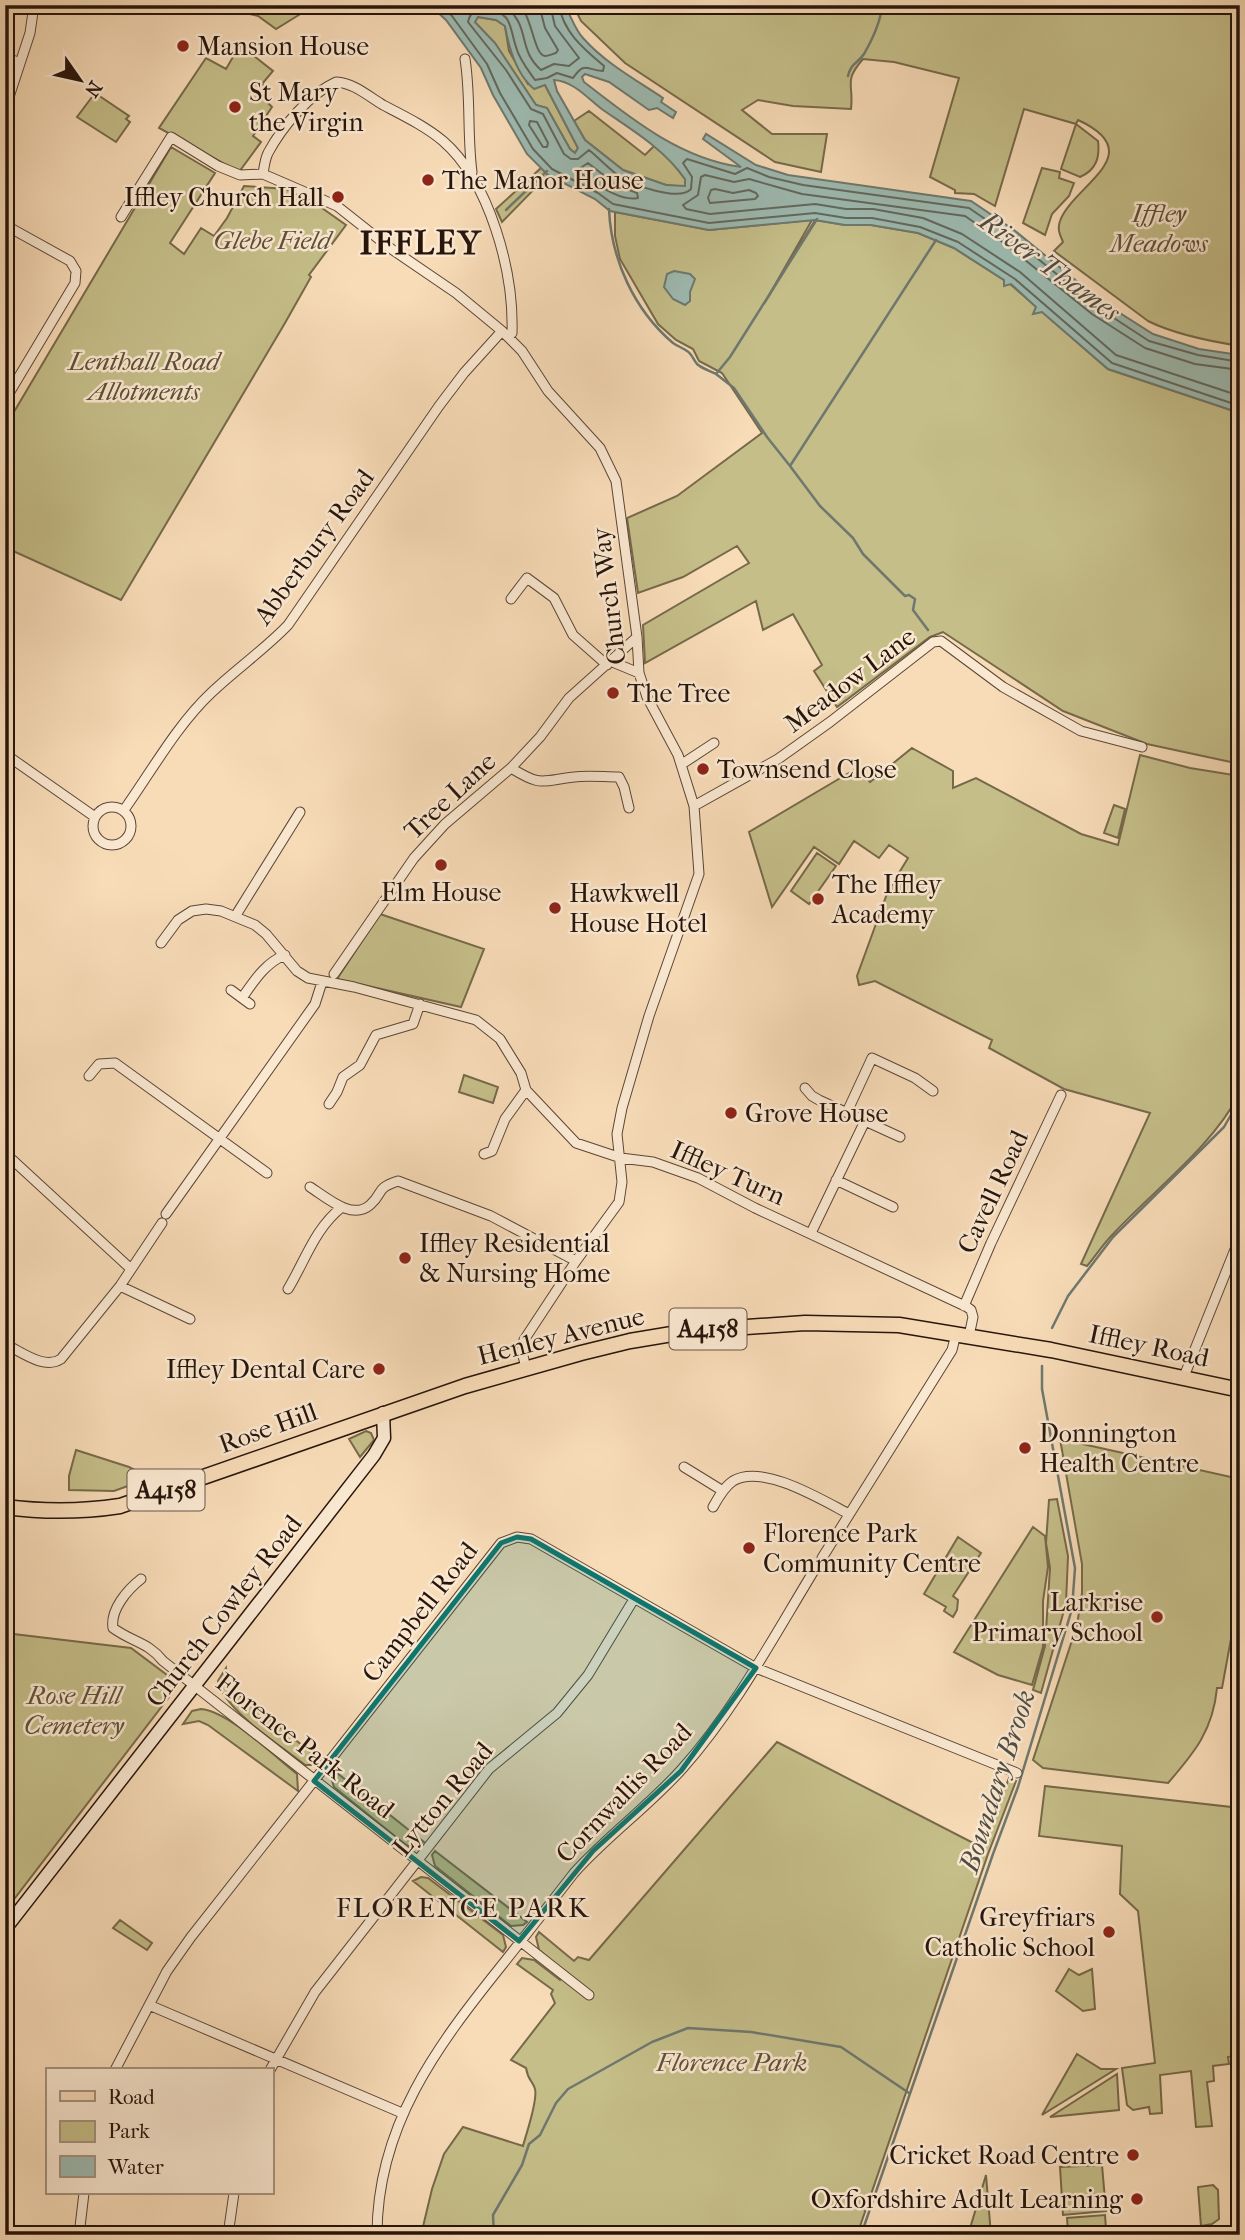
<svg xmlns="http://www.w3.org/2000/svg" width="1245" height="2240" font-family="'IM FELL French Canon',serif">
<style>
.green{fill:#c5be89;stroke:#76694a;stroke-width:2}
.water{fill:#9dbbb2;stroke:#6e786f;stroke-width:2;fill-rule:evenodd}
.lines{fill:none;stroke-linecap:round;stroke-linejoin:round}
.shore{stroke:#62685e;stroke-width:2}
.stream{stroke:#6e786f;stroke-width:2.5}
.street-casing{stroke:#5b4636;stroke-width:11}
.secondary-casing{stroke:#27140b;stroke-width:15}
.primary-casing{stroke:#27140b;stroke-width:17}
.street{stroke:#fae8d1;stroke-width:9}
.secondary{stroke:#fae8d1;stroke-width:12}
.primary{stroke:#f8dcb8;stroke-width:14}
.marked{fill:#0f766e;fill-opacity:0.2;stroke:#0f766e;stroke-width:5;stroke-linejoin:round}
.poi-dot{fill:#8f2418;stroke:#fae8d1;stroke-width:2.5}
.labels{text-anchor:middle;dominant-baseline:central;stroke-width:5;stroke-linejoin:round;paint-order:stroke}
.shield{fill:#fae8d1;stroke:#665446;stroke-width:2}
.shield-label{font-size:24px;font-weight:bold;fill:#27140b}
.poi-label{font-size:26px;fill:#27140b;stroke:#fae8d1;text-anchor:start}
.park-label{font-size:26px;font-style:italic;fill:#5e5037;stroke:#fae8d1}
.street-label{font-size:26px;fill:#27140b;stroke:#fae8d1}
.water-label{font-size:28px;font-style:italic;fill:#504e45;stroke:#fae8d1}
.neighbourhood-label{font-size:28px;letter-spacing:2px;fill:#27140b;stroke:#fae8d1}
.district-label{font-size:33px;font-weight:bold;letter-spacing:2px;fill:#27140b;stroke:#fae8d1}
</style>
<rect width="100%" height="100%" fill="#f8dcb8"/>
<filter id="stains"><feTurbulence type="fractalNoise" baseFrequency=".00286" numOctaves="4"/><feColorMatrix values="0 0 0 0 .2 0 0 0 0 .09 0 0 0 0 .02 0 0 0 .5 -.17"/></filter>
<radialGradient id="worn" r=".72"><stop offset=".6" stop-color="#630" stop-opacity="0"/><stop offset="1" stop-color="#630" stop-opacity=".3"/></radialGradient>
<!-- green -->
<path class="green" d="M297 5 302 13 276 29 258 16 216 6Z
M573 5H1240V346C1208 341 1174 334 1148 321L1054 251 1063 242C1060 235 1057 229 1060 221 1072 186 1152 154 1078 120L1076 124 1098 141C1100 158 1096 170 1080 177L1061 169 1076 124 1024 109 995 206 974 194 955 193V190L930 177 959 78 894 62 863 59C843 82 854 83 851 109L793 106 758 100 742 110 772 134H827L821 172 775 162 625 63 581 21Z
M478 17 496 20 505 26 509 51 528 84 545 85 578 148 575 153 570 149 547 108 536 105 495 44 474 22Z
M240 45 273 71 262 84 265 87 260 95 272 107 253 136 261 142 239 172 159 128 206 58 226 69Z
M95 93 129 116 126 119 130 122 116 142 77 117Z
M589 111 645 155 654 146 666 155 685 179V187L666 185 623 170 585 140 574 121Z
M171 147 215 173 170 243 184 254 201 228 214 236 227 218 244 186 287 189 312 201 346 225 309 275 311 277 285 323 121 600 11 550 5 558V427Z
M541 168 548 175 502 222 496 209Z
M1042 168 1060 172 1059 178 1074 183 1069 196 1052 214 1045 235 1023 223Z
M615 212 709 230 812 220 764 304 815 220 845 225H871L918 233 954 248 1010 284 1108 369 1240 413V764L1147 744 1063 711 943 632 930 637 837 707 814 671 822 665 793 614 763 630 756 601 645 663 643 625 749 563 737 546 683 577 638 593 627 518 677 496 762 433 722 373 699 361 693 349 676 340 658 324 620 259 615 236Z
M912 748 953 771V788L976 778 1081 834 1118 845 1140 755 1190 768 1240 776V1093C1210 1149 1157 1187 1114 1233 1104 1243 1096 1255 1087 1266L1081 1264 1150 1113 1064 1089 989 1048 992 1040 875 981 859 985 857 976 888 891 908 858 889 845 879 858 854 841 839 864 814 847 772 907 749 832 859 767 870 782Z
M1114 805 1125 809 1118 838 1104 833Z
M817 853 836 866 809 904 791 891Z
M380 914 484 949 461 1007 337 979Z
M464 1075 498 1087 493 1103 459 1092Z
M366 1431 371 1433 374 1440 360 1457 349 1439Z
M1060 1439 1240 1479V1629L1233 1628 1222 1688H1217C1213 1730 1195 1752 1168 1783L1043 1768 1033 1760 1077 1625 1082 1593V1564Z
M76 1450 129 1467 150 1478 114 1491 69 1490V1476Z
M1057 1499 1068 1556 1066 1603 1041 1693 1033 1690 1045 1646 1050 1568 1046 1543 1049 1500Z
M1033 1527 1045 1536 1048 1567 1043 1601V1647L1032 1685 998 1675 954 1652Z
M958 1537 981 1553 953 1596 958 1600 957 1610 953 1617 944 1611 946 1607 924 1594Z
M5 1633 131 1648 179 1684 5 1911Z
M226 1668 227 1679 234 1691 322 1761 313 1765H305C280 1745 225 1711 218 1681Z
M201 1709C228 1711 274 1756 297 1774L298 1791 208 1725 199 1721 183 1724 192 1711Z
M777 1742 979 1846 985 1840 1009 1778 1016 1781 988 1854 857 2235H421L432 2189 444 2154 463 2127 523 2146C526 2134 538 2101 535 2089 533 2081 528 2081 526 2068L511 2060 555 2003 551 1994 553 1990 517 1964 522 1958 534 1960 560 1980 566 1973 539 1950 536 1937 539 1932 574 1961 578 1957 589 1960Z
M332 1769 424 1842 413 1847 406 1845 334 1787 330 1774Z
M1045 1786 1240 1808V1901L1234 1902 1240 1959V2055L1228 2057 1229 2064 1213 2066 1214 2081 1207 2082 1212 2126 1196 2127 1191 2071 1160 2075 1162 2113 1150 2114 1149 2107 1133 2110 1127 2105 1122 2068 1155 2063 1138 1911 1120 1894 1122 1846 1039 1836Z
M435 1851 527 1922 523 1925 511 1926 435 1866 432 1855Z
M421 1877 428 1878 503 1935 506 1947 503 1952 413 1881Z
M120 1920 152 1943 147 1950 113 1928Z
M1069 1969 1079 1975 1092 1969 1095 2009 1083 2011 1056 1991Z
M1077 2054 1101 2069H1116L1042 2115Z
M1117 2074 1119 2110 1050 2117Z
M1102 2165 1106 2211 1063 2215 1060 2167Z
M986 2175 991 2235H968Z
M1213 2185 1218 2190 1219 2219 1212 2224 1201 2226 1198 2187Z
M1105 2215 1106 2229 1068 2232 1067 2218Z"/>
<!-- water -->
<path class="water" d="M416 5H564C571 15 574 28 583 38 605 63 636 80 663 98L661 102 676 112 673 118 657 108 649 110 609 82 585 74 582 77 584 82C629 117 680 159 741 167L703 139 706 134 756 165 788 175 971 201 1014 230 1101 301 1153 334 1199 349 1240 355V413L1108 369 1042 312 1033 314 1036 307 1011 284 1004 286V280L954 248 918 233 871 225H845L815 220 709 230 610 211 595 199 548 175 527 154 493 95 481 68 446 20 434 9H419ZM478 17 496 20 505 26C509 49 516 74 534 89L545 85 578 148 575 153 570 149 547 108 536 105 495 43 475 22ZM554 80C574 81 589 100 603 110 632 130 664 149 685 179V186L666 185 623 170 585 140 557 91Z
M674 271 690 274 695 279 690 292V301L685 305 673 299 664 287 667 274Z"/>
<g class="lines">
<!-- shore -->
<path class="shore" d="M441 5 452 16 487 64 500 93 533 149 552 169 598 193 613 204 709 223 815 213 846 218H872L920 227 958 242 1015 279 1112 363 1240 406
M503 5C532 25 516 48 541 70L554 64 569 66 579 58 555 26 550 5
M520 5C532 17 534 55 545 56 549 56 552 54 556 53L558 50 545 28 539 5
M559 5C563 32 584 49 604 66L603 71C586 70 585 61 573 78L557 73 547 78 535 80C528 70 519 59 516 47 509 26 513 11 484 10 474 10 470 13 468 22L506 70 531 109 543 114 564 154 571 159H578L589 150C599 158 608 168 619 176 632 185 679 202 691 189L692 177 683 163 687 159 735 174 747 168 769 177 803 185 969 208 1010 236 1097 307 1149 341 1198 355 1240 362
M530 121 537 122 548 143 547 147H543L529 125Z
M588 163 615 184 637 193 638 198C619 202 596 183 580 173L579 169Z
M715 189 733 193 749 190 756 193 758 196 755 199 710 203 708 198 711 190Z
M1240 370 1195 364 1145 348 1092 314 1004 243 965 216 802 194 749 179 734 182 705 175 701 177 698 195 683 205 686 209 710 214 815 204 846 209H873L923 218 962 234 1020 272 1116 355 1240 396"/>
<!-- stream -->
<path class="stream" d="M848 76C851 63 857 64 864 54 872 40 881 21 882 5
M609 209C611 259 634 310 673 343 677 346 683 348 687 351 692 354 693 359 697 364 701 368 710 371 716 374
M506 210 547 171
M790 466 767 437 734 388 716 374 730 357 817 219
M928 630 913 610 915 599 909 595 905 596 863 554 853 538 820 506 790 466 936 240
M1052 1328 1068 1296 1113 1237 1224 1127 1240 1099
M494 2235 493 2215 522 2165 529 2144 540 2135 556 2103 568 2089 652 2042 688 2028 751 2032 841 2047 909 2093
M861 2235 993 1854 1018 1787 1072 1609 1075 1568 1042 1389V1366"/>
<defs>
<path id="street" d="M5 57 20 63
M465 59C471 97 467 134 472 172
M5 109 30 33 34 5
M263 174C264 167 265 159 268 153 282 127 309 94 336 82 354 83 368 96 383 105 404 116 425 126 443 141 490 182 514 272 512 333L509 336
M121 217 171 137 218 166 240 175 263 174 337 206 390 248 456 293 502 331 522 351 548 391 600 448 616 481 637 637 639 673 647 697 678 755 694 806 699 874 649 1016 622 1108 617 1134 622 1182 619 1202 576 1261 524 1340 522 1352 526 1368
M5 225 70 261 76 271 75 283 8 395 5 396
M511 599 527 578 554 598 573 635 607 665
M610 661 639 673
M5 754 95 817
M682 764 714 743
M511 768C542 787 540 781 574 777 588 775 604 777 619 777L624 787 629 808
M694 806 778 759 830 722 933 642 941 641 1003 687 1081 731 1142 747
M93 826a19 19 0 1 1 38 0a19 19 0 1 1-38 0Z
M124 810C151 772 177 725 211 693 236 669 264 650 288 625L439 406 464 373 502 331
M236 915 300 812
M161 943 178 920 192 911 206 909 221 911 255 925 266 934 297 971 308 978 354 987 476 1020 500 1039 521 1073 526 1090 576 1143 621 1158 653 1162 698 1178 755 1208 967 1307 971 1310 973 1317 969 1336
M334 974 414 858 445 824 511 768 540 737 569 698 637 637
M231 990 250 1004
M242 998C254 981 265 963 285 955
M89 1076 99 1064 115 1063 267 1173
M805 1088 812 1096 819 1100 900 1137
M329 1104 337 1092 343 1077 360 1065 376 1035 413 1024 420 1004
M847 1112 872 1058 915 1078 933 1091
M5 1153 131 1269
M484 1154 492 1151 505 1119 526 1090
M836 1180 893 1207
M310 1187C326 1197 352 1221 370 1205 385 1192 374 1189 398 1181L491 1216 576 1261
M166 1214 315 1004 322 982
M811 1233 865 1121
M120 1286 190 1319
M288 1289C305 1261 315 1228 342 1207
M964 1306 991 1243 1061 1095
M5 1344C22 1352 44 1370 61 1359L120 1286 162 1223
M1183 1379 1240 1237
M684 1467 723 1491
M713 1507C718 1498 724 1487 733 1481 762 1463 822 1500 849 1514
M822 1558 952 1350 956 1334
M141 1579C127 1590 110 1610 113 1628 132 1642 148 1642 163 1661L589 1995
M149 2005 402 2113
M115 2070 167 1971 191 1937 501 1543 517 1537 531 1539 756 1668 1017 1773
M270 2070 315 1992 489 1769 557 1713 588 1675 634 1599
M79 2235 84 2193
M228 2235 234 2193
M377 2235C377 2126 437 2046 502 1965 526 1935 550 1904 574 1873 607 1836 649 1806 682 1769 737 1707 775 1634 818 1564"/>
<path id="secondary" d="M5 1929 374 1455 384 1438 383 1413"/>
<path id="primary" d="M5 1507C44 1512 81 1512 120 1506L465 1386 581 1353 630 1341 690 1331 805 1323 899 1325 1051 1350 1240 1390"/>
</defs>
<!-- street casing -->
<use href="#street" class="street-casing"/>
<!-- secondary casing -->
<use href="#secondary" class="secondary-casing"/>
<!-- primary casing -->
<use href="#primary" class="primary-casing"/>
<!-- street -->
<use href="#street" class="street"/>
<!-- secondary -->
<use href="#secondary" class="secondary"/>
<!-- primary -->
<use href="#primary" class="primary"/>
</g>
<!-- marked area -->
<path class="marked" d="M517 1537 531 1539 756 1668 681 1771 593 1851 519 1941 314 1781 501 1543Z"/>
<!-- markers -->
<g class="poi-dot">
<circle cx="183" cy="46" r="7"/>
<circle cx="235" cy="107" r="7"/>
<circle cx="428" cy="180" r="7"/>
<circle cx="338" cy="197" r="7"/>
<circle cx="613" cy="693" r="7"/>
<circle cx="703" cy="769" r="7"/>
<circle cx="441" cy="865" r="7"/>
<circle cx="818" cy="899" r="7"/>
<circle cx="555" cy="908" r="7"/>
<circle cx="731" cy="1113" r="7"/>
<circle cx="405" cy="1258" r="7"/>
<circle cx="379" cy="1369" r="7"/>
<circle cx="1025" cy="1448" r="7"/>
<circle cx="749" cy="1548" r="7"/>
<circle cx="1157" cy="1617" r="7"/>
<circle cx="1109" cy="1932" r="7"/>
<circle cx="1133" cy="2155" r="7"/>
<circle cx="1137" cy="2199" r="7"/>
</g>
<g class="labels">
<!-- shield labels -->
<g class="shield">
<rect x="669.5" y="1308.5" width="77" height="41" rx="5"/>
<rect x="127.5" y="1469.5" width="77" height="41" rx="5"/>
</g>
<g class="shield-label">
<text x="708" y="1329">A4158</text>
<text x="166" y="1490">A4158</text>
</g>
<!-- poi labels -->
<g class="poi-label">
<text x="197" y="46">Mansion House</text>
<text x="249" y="92">St Mary<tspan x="249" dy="30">the Virgin</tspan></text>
<text x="442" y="180">The Manor House</text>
<text x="324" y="197" text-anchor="end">Iffley Church Hall</text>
<text x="627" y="693">The Tree</text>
<text x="717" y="769">Townsend Close</text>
<text x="832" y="884">The Iffley<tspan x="832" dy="30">Academy</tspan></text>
<text x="441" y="892" text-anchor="middle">Elm House</text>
<text x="569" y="893">Hawkwell<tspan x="569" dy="30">House Hotel</tspan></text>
<text x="745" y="1113">Grove House</text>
<text x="419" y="1243">Iffley Residential<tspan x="419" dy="30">&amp; Nursing Home</tspan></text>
<text x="365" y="1369" text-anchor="end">Iffley Dental Care</text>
<text x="1039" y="1433">Donnington<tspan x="1039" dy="30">Health Centre</tspan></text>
<text x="763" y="1533">Florence Park<tspan x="763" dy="30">Community Centre</tspan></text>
<text x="1143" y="1602" text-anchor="end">Larkrise<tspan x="1143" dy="30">Primary School</tspan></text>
<text x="1095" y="1917" text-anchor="end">Greyfriars<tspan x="1095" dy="30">Catholic School</tspan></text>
<text x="1119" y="2155" text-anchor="end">Cricket Road Centre</text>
<text x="1123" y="2199" text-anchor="end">Oxfordshire Adult Learning</text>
</g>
<!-- park labels -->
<g class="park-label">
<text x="1159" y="213">Iffley<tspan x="1159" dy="30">Meadows</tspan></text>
<text x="272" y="240">Glebe Field</text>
<text x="144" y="361">Lenthall Road<tspan x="144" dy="30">Allotments</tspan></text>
<text x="74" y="1695">Rose Hill<tspan x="74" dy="30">Cemetery</tspan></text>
<text x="732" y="2062">Florence Park</text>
</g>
<!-- street labels -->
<g class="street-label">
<text transform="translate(314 547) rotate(-54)">Abberbury Road</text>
<text transform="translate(609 596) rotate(-97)">Church Way</text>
<text transform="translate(850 680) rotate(-37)">Meadow Lane</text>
<text transform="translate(450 796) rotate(-43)">Tree Lane</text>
<text transform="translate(728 1173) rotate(24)">Iffley Turn</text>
<text transform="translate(993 1192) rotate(-65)">Cavell Road</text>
<text transform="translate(561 1336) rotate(-14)">Henley Avenue</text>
<text transform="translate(1149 1346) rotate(12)">Iffley Road</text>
<text transform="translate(268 1428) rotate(-20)">Rose Hill</text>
<text transform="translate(224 1611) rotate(-52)">Church Cowley Road</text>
<text transform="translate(420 1612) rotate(-52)">Campbell Road</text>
<text transform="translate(305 1746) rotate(38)">Florence Park Road</text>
<text transform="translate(624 1793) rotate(-46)">Cornwallis Road</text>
<text transform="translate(443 1799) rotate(-50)">Lytton Road</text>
</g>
<!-- water labels -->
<g class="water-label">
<text transform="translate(1050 266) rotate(36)">River Thames</text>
<text transform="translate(997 1781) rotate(-72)">Boundary Brook</text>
</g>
<!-- neighbourhood labels -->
<g class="neighbourhood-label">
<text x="463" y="1907">FLORENCE PARK</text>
</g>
<!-- district labels -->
<g class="district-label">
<text x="421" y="243">IFFLEY</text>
</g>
</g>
<!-- margin -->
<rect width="1245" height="2240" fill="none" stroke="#f8dcb8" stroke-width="28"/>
<rect x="7" y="7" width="1231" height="2226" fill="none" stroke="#27140b" stroke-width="3.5"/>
<rect x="14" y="14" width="1217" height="2212" fill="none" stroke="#27140b" stroke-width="2"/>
<!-- legend -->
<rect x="46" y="2068" width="228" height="126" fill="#fae8d1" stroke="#a69382" stroke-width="2"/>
<rect x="60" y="2091" width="35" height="10" fill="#f8dcb8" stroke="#a69382" stroke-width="2"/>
<text x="108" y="2104" font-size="21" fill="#27140b">Road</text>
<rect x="60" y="2121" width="35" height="21" fill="#c5be89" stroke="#a69382" stroke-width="2"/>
<text x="108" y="2138" font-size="21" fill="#27140b">Park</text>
<rect x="60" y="2156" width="35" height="21" fill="#9dbbb2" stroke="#a69382" stroke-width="2"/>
<text x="108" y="2174" font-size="21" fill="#27140b">Water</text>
<!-- north arrow -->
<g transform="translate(80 80) rotate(124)" stroke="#fae8d1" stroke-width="5" paint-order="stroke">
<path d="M0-5L12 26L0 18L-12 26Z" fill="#27140b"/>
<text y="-10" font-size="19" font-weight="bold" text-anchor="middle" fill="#27140b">N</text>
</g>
<rect width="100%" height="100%" filter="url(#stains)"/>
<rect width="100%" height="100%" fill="url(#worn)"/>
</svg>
